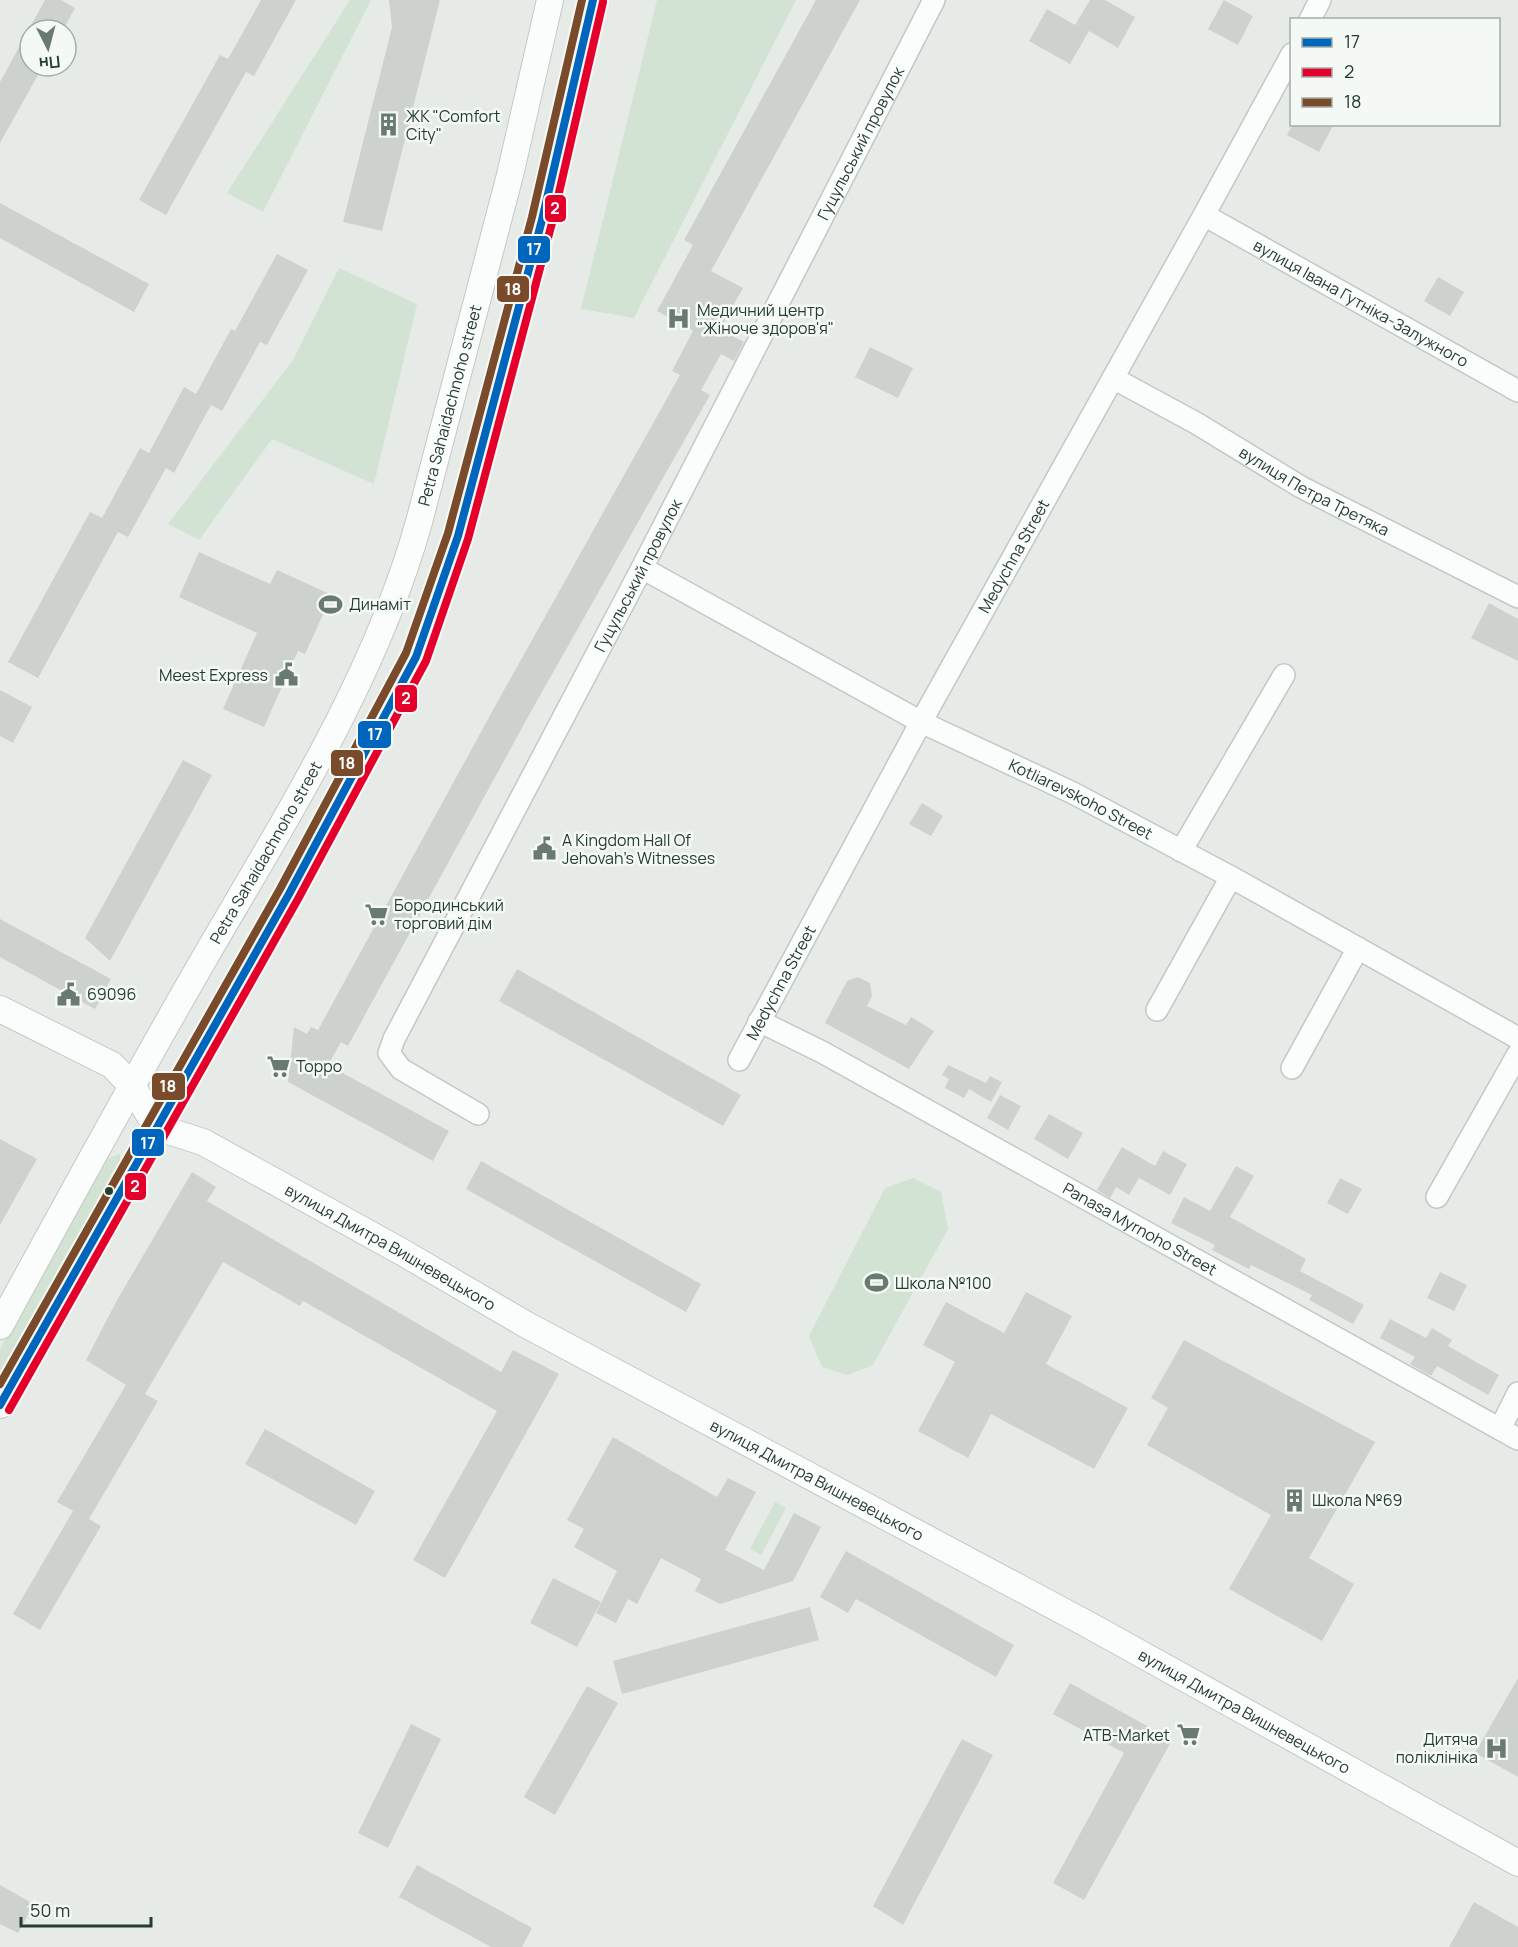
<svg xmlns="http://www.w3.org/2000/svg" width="1518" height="1947" font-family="Manrope,sans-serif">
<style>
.green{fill:#d2e2d3}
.building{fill:#cdd2cf}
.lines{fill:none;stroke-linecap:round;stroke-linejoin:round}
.minor-casing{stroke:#c4c8c5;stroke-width:24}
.tertiary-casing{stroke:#c4c8c5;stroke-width:28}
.minor{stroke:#fbfcfc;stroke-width:21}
.tertiary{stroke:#fbfcfc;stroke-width:26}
.bus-1-casing{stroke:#f5f9f6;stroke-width:12}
.bus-2-casing{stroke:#f5f9f6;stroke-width:12}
.bus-3-casing{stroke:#f5f9f6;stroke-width:12}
.bus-1{stroke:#0065bd;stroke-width:8}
.bus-2{stroke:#e4002b;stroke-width:8}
.bus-3{stroke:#7a4b2a;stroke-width:8}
.bus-dot{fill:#253d31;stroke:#f5f9f6;stroke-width:2}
.labels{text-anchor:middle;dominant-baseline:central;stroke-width:5;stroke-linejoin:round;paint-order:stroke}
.poi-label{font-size:16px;fill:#253d31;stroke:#f5f9f6;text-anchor:start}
.street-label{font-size:16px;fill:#253d31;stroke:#f5f9f6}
.line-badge{stroke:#f5f9f6;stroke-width:2}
.badge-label{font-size:16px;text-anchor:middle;font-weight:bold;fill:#fff}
</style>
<rect width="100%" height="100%" fill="#e7ebe8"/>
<!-- green -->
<path class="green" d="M350 0H371L263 212 227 193Z
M657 0H796L634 318 581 309Z
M339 268 417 304 374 484 272 439 199 540 168 524 293 360Z
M120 1154 121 1169 0 1384V1349L105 1160Z
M913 1178 941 1192 948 1229 873 1365 848 1375 822 1367 809 1336 885 1188Z
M775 1502 786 1508 761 1555 750 1549Z"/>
<!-- building -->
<path class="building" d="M45 0H61L75 8 63 30H30V66H43L0 143V82Z
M261 0H296L254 76 246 72 166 215 139 200 220 55 228 59Z
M389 0H440L382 231 343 222 392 27Z
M816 0H860L711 271 743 288 720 329 744 342 734 361 721 354 701 390 710 395 529 715 348 1046 341 1042 328 1065 449 1131 433 1161 288 1082 294 1027 307 1034 311 1027 318 1030 499 699 680 375 672 371 693 331 657 311 693 245 684 240Z
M1090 0H1105L1135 17 1118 48 1089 31 1070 64 1029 41 1047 9 1075 25Z
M1224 0 1253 16 1238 45 1208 29Z
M1293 124H1334L1319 152 1287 135Z
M0 203 149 284 134 312 0 238Z
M277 254 308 270 267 345 260 342 222 411 211 405 174 473 166 468 128 537 118 532 38 678 8 662 90 512 102 518 140 448 149 453 184 387 196 394 231 329 235 331Z
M1438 277 1464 292 1450 316 1424 301Z
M870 347 913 368 898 398 855 377Z
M199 552 270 584 277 570 332 595 305 654 298 651 264 727 223 709 257 633 179 597Z
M1489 603 1518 619V661L1471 638Z
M0 690 32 707 13 743 0 736Z
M183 760 212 775 110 961 85 938Z
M922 803 943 816 931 836 909 824Z
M0 919 111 979 95 1009 0 957Z
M517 969 741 1095 723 1126 499 1001Z
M858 977 870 983 872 996 867 1006 906 1025 911 1017 934 1031 909 1069 825 1023 847 981Z
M948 1065 986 1083 990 1076 1002 1082 991 1102 969 1089 964 1098 945 1088 949 1079 942 1075Z
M1000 1095 1021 1106 1008 1130 987 1118Z
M1049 1114 1083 1133 1068 1159 1034 1139Z
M0 1139 37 1159 0 1225Z
M1122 1147 1155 1166 1163 1151 1187 1164 1170 1195 1139 1178 1129 1195 1116 1187 1110 1198 1097 1190Z
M481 1161 701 1284 686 1312 466 1189Z
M1236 1166 1254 1176 1230 1217 1306 1259 1300 1271 1364 1305 1353 1324 1309 1300 1312 1295 1251 1265 1249 1269 1212 1250 1215 1245 1171 1223 1184 1197 1210 1211Z
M192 1172 216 1187 207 1201 501 1372 513 1350 559 1374 445 1578 413 1560 497 1411 303 1301 300 1306 223 1262 145 1394 158 1401 89 1519 101 1526 40 1630 13 1614 73 1511 57 1502 126 1385 86 1360 116 1302Z
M1340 1178 1362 1189 1348 1214 1327 1203Z
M1440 1272 1467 1285 1454 1311 1427 1298Z
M1026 1292 1072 1316 1046 1364 1128 1408 1094 1469 991 1414 968 1458 918 1431 955 1362 923 1345 946 1302 1004 1333Z
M1390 1319 1426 1338 1432 1328 1452 1340 1448 1346 1499 1375 1488 1395 1437 1366 1431 1376 1410 1364 1415 1357 1380 1338Z
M1184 1340 1375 1442 1309 1558 1354 1584 1322 1641 1229 1589 1271 1515 1147 1445 1168 1408 1151 1398Z
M265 1429 375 1491 356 1525 245 1464Z
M613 1437 717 1497 728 1478 756 1492 725 1550 764 1570 794 1513 821 1527 793 1581 720 1604 695 1591 701 1579 661 1558 637 1604 628 1599 616 1623 596 1613 617 1571 574 1547 584 1529 567 1520Z
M846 1551 1014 1645 996 1677 856 1599 848 1613 820 1597Z
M553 1578 601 1602 577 1647 530 1623Z
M810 1607 819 1640 622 1694 613 1661Z
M1518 1678V1777L1475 1753Z
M1070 1683 1172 1740 1084 1900 1053 1883 1124 1753 1053 1714Z
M587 1686 618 1703 555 1815 524 1797Z
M411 1724 441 1739 388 1848 358 1833Z
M962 1739 993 1755 903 1925 873 1906Z
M417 1865 532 1928 522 1947H491L399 1897Z
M0 1885 34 1904 18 1933 0 1924Z
M1474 1902 1518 1927V1947H1449Z"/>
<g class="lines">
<defs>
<g id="minor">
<path d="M1310 20 1320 0"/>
<path id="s1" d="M1204 215 1518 391"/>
<path id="s2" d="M1113 378 1196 423 1301 487 1518 597"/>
<path id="s3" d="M642 568 921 722 1073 793 1231 877 1518 1038"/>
<path d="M1181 851 1284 675"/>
<path d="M1157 1010 1231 877"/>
<path id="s4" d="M759 1021 822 1052 1518 1439"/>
<path id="s5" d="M739 1060 921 722 1204 215 1292 54"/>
<path d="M1292 1068 1358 948"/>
<path id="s6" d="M478 1114 401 1069 389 1053 394 1039 642 568 934 0"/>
<path d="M1437 1197 1518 1054"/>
<path d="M1500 1429 1518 1393"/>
</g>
<g id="tertiary">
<path id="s7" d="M0 1009 112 1065 133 1087 156 1127 203 1142 402 1252 525 1324 1087 1624 1518 1863"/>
<path id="s8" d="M0 1326C67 1203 134 1080 204 959 285 819 375 679 419 522L510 175 550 0"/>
<path d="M0 1405 289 894 416 657 458 536 542 220 593 0"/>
</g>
</defs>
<!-- minor casing -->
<use href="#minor" class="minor-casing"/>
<!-- tertiary casing -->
<use href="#tertiary" class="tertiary-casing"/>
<!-- minor -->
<use href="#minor" class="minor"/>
<!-- tertiary -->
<use href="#tertiary" class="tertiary"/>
<defs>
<path id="bus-1" d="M0 1405 289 894 416 657 458 536 542 220 593 0"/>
<path id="bus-2" d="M9 1410 298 899 426 661 468 539 552 223 603 2"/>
<path id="bus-3" d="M0 1384 280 889 406 653 448 533 532 217 582 0"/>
</defs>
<!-- bus-1 casing -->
<use href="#bus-1" class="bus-1-casing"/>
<!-- bus-2 casing -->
<use href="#bus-2" class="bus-2-casing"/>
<!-- bus-3 casing -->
<use href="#bus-3" class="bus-3-casing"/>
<!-- bus-1 -->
<use href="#bus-1" class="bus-1"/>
<!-- bus-2 -->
<use href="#bus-2" class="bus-2"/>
<!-- bus-3 -->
<use href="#bus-3" class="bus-3"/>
</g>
<!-- icons -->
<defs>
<symbol id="building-bare" viewBox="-9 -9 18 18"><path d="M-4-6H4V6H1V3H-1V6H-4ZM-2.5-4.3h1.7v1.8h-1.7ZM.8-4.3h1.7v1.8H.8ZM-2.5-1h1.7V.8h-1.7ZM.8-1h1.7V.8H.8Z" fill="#697a71" stroke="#f5f9f6" stroke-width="2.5" paint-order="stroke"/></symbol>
<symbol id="hospital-bare" viewBox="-9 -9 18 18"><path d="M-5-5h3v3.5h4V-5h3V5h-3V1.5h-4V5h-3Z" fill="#697a71" stroke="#f5f9f6" stroke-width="2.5" paint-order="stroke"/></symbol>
<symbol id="stadium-bare" viewBox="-9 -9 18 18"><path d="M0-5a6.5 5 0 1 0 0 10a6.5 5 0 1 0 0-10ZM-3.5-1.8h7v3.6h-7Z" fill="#697a71" stroke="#f5f9f6" stroke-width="2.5" paint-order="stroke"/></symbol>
<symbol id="civic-bare" viewBox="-9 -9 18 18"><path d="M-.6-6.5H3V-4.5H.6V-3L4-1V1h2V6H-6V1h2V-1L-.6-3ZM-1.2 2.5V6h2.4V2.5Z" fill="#697a71" stroke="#f5f9f6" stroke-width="2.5" paint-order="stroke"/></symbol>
<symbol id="supermarket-bare" viewBox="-9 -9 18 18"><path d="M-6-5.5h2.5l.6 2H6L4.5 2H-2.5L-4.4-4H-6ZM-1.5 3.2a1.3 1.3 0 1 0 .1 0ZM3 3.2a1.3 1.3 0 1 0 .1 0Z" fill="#697a71" stroke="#f5f9f6" stroke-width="2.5" paint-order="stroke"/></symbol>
</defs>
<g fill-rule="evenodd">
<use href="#building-bare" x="372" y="108" width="33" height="33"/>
<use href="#hospital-bare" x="662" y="302" width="33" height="33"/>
<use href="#stadium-bare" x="314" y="588" width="33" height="33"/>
<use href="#civic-bare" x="270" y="658" width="33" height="33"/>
<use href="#civic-bare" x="528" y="832" width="33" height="33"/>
<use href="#supermarket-bare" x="360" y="898" width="33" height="33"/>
<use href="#civic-bare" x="52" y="978" width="33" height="33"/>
<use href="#supermarket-bare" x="262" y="1050" width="33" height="33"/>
<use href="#stadium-bare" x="860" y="1266" width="33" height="33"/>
<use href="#building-bare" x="1278" y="1484" width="33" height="33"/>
<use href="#supermarket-bare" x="1172" y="1718" width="33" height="33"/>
<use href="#hospital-bare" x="1480" y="1732" width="33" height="33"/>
</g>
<!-- markers -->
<circle class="bus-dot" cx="109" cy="1191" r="5"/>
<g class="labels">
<!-- poi labels -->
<g class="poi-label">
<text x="406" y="116">ЖК "Comfort<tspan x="406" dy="18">City"</tspan></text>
<text x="697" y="310">Медичний центр<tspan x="697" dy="18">"Жіноче здоров'я"</tspan></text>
<text x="349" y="604">Динаміт</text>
<text x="268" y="675" text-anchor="end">Meest Express</text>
<text x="562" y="840">A Kingdom Hall Of<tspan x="562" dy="18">Jehovah's Witnesses</tspan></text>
<text x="394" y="905">Бородинський<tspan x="394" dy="18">торговий дім</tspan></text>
<text x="87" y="994">69096</text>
<text x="296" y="1066">Торро</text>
<text x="895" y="1283">Школа №100</text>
<text x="1312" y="1500">Школа №69</text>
<text x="1170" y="1735" text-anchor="end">ATB-Market</text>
<text x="1478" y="1739" text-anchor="end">Дитяча<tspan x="1478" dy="18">поліклініка</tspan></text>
</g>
<!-- street labels -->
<g class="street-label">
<text stroke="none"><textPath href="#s6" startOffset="1134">Гуцульський провулок</textPath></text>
<text stroke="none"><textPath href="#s1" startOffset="180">вулиця Івана Гутніка-Залужного</textPath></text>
<text stroke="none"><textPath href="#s8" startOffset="1029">Petra Sahaidachnoho street</textPath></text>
<text stroke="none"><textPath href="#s2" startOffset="231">вулиця Петра Третяка</textPath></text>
<text stroke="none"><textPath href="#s5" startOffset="574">Medychna Street</textPath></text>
<text stroke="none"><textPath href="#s6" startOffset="648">Гуцульський провулок</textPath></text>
<text stroke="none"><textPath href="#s3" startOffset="496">Kotliarevskoho Street</textPath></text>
<text stroke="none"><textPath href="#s8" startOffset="543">Petra Sahaidachnoho street</textPath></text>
<text stroke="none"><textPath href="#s5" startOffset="88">Medychna Street</textPath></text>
<text stroke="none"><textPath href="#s4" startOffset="434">Panasa Myrnoho Street</textPath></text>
<text stroke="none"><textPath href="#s7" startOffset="466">вулиця Дмитра Вишневецького</textPath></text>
<text stroke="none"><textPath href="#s7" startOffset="952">вулиця Дмитра Вишневецького</textPath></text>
<text stroke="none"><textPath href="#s7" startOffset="1438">вулиця Дмитра Вишневецького</textPath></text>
</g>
</g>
<g class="line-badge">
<rect x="544" y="194" width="23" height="29" rx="6" fill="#e4002b"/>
<rect x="517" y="235" width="34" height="29" rx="6" fill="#0065bd"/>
<rect x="496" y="275" width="34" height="28" rx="6" fill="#7a4b2a"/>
<rect x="394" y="684" width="24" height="29" rx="6" fill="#e4002b"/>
<rect x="357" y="720" width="35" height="29" rx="6" fill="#0065bd"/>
<rect x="330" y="749" width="34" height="28" rx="6" fill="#7a4b2a"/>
<rect x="151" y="1072" width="35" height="29" rx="6" fill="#7a4b2a"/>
<rect x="131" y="1128" width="34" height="29" rx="6" fill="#0065bd"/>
<rect x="124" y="1172" width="23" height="29" rx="6" fill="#e4002b"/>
</g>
<g class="badge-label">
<text x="555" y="214">2</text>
<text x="534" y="255">17</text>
<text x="513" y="295">18</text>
<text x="406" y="704">2</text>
<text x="375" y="740">17</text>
<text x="347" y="769">18</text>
<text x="168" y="1092">18</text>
<text x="148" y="1149">17</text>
<text x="135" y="1192">2</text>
</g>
<!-- legend -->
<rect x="1290" y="18" width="210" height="108" fill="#f5f9f6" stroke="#a2aea7" stroke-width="1.5"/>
<rect x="1302" y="38" width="30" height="9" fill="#0065bd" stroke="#a2aea7" stroke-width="1.5"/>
<text x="1344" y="48" font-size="18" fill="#253d31">17</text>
<rect x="1302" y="68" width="30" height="9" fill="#e4002b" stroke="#a2aea7" stroke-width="1.5"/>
<text x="1344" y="78" font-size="18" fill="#253d31">2</text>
<rect x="1302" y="98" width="30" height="9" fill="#7a4b2a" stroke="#a2aea7" stroke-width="1.5"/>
<text x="1344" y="108" font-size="18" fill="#253d31">18</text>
<!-- north arrow -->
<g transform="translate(48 48) rotate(174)"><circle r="28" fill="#f5f9f6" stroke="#a2aea7" stroke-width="1.5"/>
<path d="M0-4.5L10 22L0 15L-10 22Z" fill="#697a71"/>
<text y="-9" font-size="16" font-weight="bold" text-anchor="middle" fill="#253d31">Пн</text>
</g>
<!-- scale -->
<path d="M21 1917v9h130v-9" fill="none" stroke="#253d31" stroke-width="3"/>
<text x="30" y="1917" font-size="18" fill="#253d31" stroke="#f5f9f6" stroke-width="4.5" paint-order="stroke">50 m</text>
</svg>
